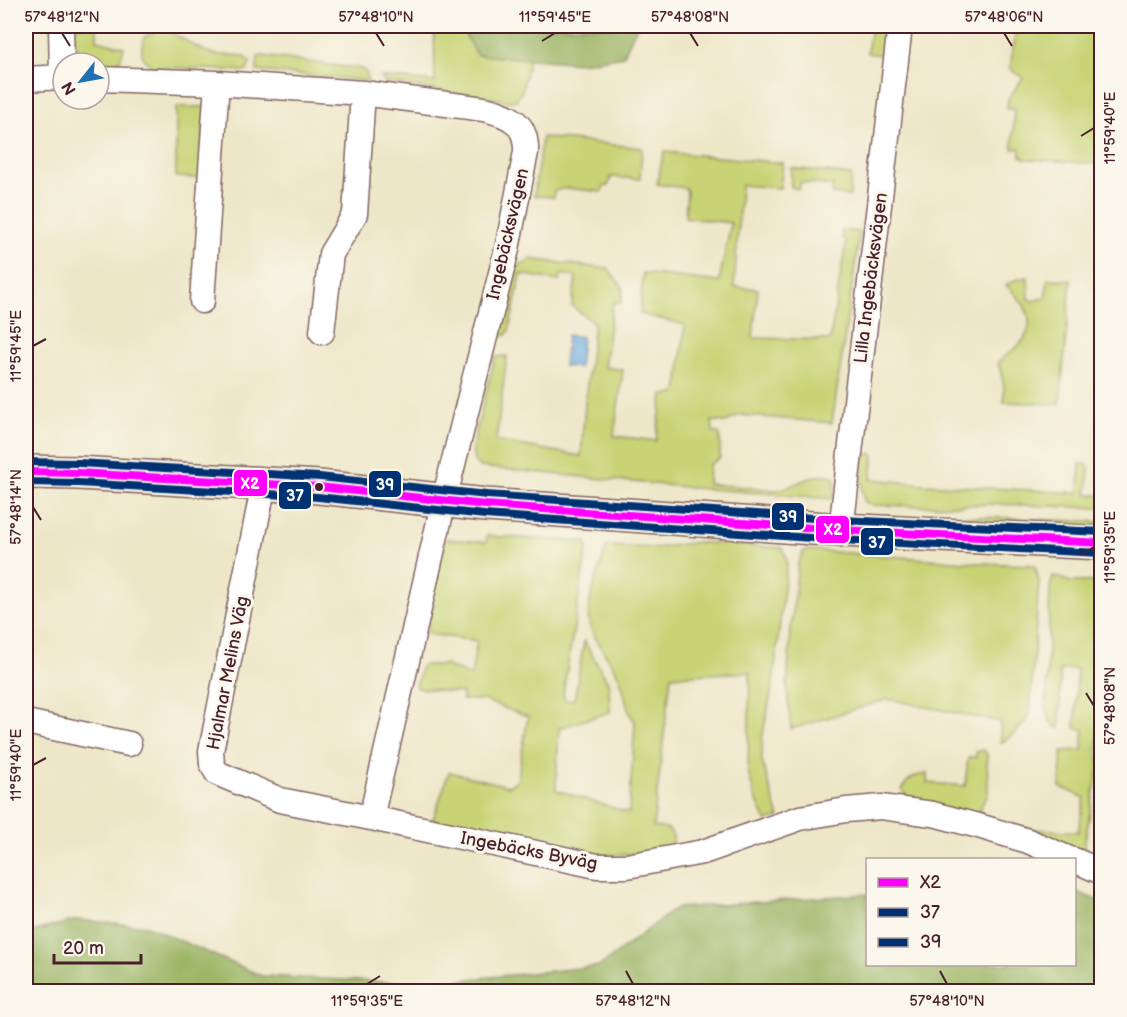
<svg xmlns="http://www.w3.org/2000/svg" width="1127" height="1017" font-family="'Balsamiq Sans',sans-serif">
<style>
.green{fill:#c7d375;stroke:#887950;stroke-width:1.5}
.forest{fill:#9db566;stroke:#746a48;stroke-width:1.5}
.water{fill:#6aabde;stroke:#5a6584;stroke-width:1.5}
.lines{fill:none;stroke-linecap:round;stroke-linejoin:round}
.minor-casing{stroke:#836562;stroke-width:27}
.secondary-casing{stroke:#836562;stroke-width:36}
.minor{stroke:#fff;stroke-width:24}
.secondary{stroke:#fde4d1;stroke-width:33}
.bus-1-casing{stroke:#fbf7ec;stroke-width:12}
.bus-2-casing{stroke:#fbf7ec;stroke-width:12}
.bus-3-casing{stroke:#fbf7ec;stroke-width:12}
.bus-1{stroke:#f0f;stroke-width:8}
.bus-2{stroke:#003273;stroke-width:8}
.bus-3{stroke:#003273;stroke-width:8}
.ticks{fill:none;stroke:#4a1f2b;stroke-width:2}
.bus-dot{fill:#4a1f2b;stroke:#fbf7ec;stroke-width:2}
.labels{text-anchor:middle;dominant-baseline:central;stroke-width:6;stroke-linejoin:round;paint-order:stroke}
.street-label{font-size:18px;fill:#4a1f2b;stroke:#fbf7ec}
.line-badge{stroke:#fbf7ec;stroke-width:2}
.badge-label{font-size:16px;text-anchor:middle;font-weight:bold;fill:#fff}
.neatline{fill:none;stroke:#4a1f2b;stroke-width:2}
.ticks-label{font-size:15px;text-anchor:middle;fill:#4a1f2b}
</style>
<rect width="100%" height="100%" fill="#fbf7ec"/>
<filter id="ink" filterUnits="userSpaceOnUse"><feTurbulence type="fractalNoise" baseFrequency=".0167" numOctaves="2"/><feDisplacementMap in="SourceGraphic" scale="12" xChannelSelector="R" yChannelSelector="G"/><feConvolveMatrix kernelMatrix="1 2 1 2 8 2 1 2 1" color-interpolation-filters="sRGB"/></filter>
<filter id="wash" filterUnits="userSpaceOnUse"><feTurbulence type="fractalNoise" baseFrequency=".008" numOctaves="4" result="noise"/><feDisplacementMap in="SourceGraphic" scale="24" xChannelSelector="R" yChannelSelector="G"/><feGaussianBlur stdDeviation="1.35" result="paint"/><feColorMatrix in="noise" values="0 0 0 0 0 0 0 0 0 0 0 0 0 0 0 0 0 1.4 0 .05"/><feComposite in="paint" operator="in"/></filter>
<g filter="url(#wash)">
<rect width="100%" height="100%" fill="#ede6c7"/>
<!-- green -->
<path class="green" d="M71 26H97V40L124 47 120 60 112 65C85 65 75 52 71 26Z
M434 26H460L477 55 529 59 522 91 516 100 509 101 384 82 381 77 435 82Z
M871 26H884L881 55 867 53Z
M1034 26H1101V164L1026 159 1021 156 1019 148 1013 149 1014 109H1007L1008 99 1023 78 1010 69 1016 30 1018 27 1030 29Z
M163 30C180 34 193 48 210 53 221 57 232 54 243 56L250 62 247 71 154 67C140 60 140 51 144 37L156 31Z
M262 56 362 69 366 72 368 81 257 71 258 57Z
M176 107H205L201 178 176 177Z
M542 137 642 148 640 179 611 177 608 186H604L602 192 566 188 554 191V197L534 196Z
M664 152 783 163 780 188 741 185 734 287 758 289 753 338 830 340 846 242 842 237V230L860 232 832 423 739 415 726 422 712 421 713 432 720 434V458L709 465 708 484 777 490C794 487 816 471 833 476L835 482 833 499 695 488 480 467 474 461 472 448 495 357 507 356 496 441 581 456 586 392 594 323 572 306 576 277 561 274 560 281 521 274 509 331 506 335 500 337 517 267 530 259 600 268 607 267 623 288 621 303 613 302 604 367 623 370 614 436 656 441 663 395 676 394 678 386 685 325 640 314 643 273 719 282 731 223 685 217 687 192 685 188 657 184Z
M791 168 851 175 850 196 832 194 833 186 801 182 799 189 791 187Z
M1028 277 1029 299 1031 301 1045 298 1048 279 1071 280 1060 404 1004 402V385L998 362C1005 356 1015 350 1021 343 1040 320 1023 301 1006 285L1018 279Z
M871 453 874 456 871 479 924 484 1079 493 1080 464H1086L1089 468 1087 494 1101 496V508L998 504 919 506 871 505 865 502C860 487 861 471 865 456Z
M955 516 1101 522V532L917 519Z
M487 536 586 542 587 548 563 694 565 700H573L575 696 584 641 609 684 610 712 559 728 556 790 629 813 635 722C625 710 626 693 620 679 612 661 598 646 590 627 583 609 601 565 607 546L656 548 698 542 782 548 785 554 787 562 773 683 762 739V761L779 818 766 821 755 797 748 772 750 672 671 676 653 827 668 829 673 836 672 853 601 855 431 820 434 817 449 772 508 786 517 781 528 717 483 700H462V693L416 688 421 667 423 665H445L471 676 477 641 429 634 427 631 442 547 446 539 486 542Z
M809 550 978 563 1031 565 1035 567 1039 581 1030 711C1025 727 1014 734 1001 743L1000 722 888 699 791 729 787 688 791 628 798 563 803 552Z
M1053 576 1071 582H1101L1102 696 1097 749 1099 766 1084 845 1086 850 1101 858V866L1017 828 1078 832 1085 798 1060 787 1062 751 1082 750 1084 730 1075 728 1077 669 1060 670V728H1057L1050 721 1046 706 1050 588Z
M984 750 987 755 988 794 981 806 978 818 911 805 902 790C907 778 915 775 927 774V783L965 786 968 758 976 757V752Z"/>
<!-- forest -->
<path class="forest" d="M460 26H636L637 27 623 56 581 63 477 55Z
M1075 891 1101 902V991H26V933L77 920 147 926 262 976 420 984 600 966 676 908 867 894 868 964H1074Z"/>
<!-- water -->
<path class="water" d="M567 335 582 337 579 368 564 366Z"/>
</g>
<g filter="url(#ink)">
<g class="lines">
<defs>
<path id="minor" d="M61 26 62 77
M26 79 63 77
M99 79 217 83 363 93 484 109C510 115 527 123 526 152L507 249 444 500 371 818 597 866H627L703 852 800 818 846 810 881 807 933 814 982 827 1028 841 1072 860
M202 301 217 83
M322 332 331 254 355 214 363 93
M264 483 211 751 212 764 217 773 280 800 371 818
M841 530 900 26
M26 722 129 744
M1074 860 1102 872"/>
<path id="secondary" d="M26 472 78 473 319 487 486 505 841 530 1102 543"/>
</defs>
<!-- minor casing -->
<use href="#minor" class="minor-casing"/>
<!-- secondary casing -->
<use href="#secondary" class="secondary-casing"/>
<!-- minor -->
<use href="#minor" class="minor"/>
<!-- secondary -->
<use href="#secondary" class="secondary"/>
<defs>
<path id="bus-1" d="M26 472 78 473 319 487 486 505 841 530 1102 543"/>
<path id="bus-2" d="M26 482 78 483 318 497 485 515 840 540 1101 553"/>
<path id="bus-3" d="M26 462 79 463 320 477 487 495 842 520 1102 532"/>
</defs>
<!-- bus-1 casing -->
<use href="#bus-1" class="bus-1-casing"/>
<!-- bus-2 casing -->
<use href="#bus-2" class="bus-2-casing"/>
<!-- bus-3 casing -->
<use href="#bus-3" class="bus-3-casing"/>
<!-- bus-1 -->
<use href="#bus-1" class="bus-1"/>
<!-- bus-2 -->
<use href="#bus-2" class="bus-2"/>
<!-- bus-3 -->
<use href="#bus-3" class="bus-3"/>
</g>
</g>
<!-- ticks -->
<path class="ticks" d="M62 33 70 46M376 33 384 46M690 33 698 46M1004 33 1012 46M542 41 555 33M1081 136 1094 128M33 346 46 339M33 507 41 520M1081 555 1094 547M1086 693 1094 706M33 765 46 758M626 971 633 984M940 971 947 984M367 984 380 976"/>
<!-- markers -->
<circle class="bus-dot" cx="319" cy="487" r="5"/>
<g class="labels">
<!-- street labels -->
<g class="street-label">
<text transform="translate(508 234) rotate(-77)">Ingebäcksvägen</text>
<text transform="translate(871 278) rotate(-83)">Lilla Ingebäcksvägen</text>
<text transform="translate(228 673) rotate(-79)">Hjalmar Melins Väg</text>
<text transform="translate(529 851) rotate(11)">Ingebäcks Byväg</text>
</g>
</g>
<g class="line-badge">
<rect x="233" y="469" width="35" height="28" rx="6" fill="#f0f"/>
<rect x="368" y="470" width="34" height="28" rx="6" fill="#003273"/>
<rect x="278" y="481" width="34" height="29" rx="6" fill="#003273"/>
<rect x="771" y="502" width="34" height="29" rx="6" fill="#003273"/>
<rect x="815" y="515" width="35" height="29" rx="6" fill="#f0f"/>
<rect x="860" y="527" width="34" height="29" rx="6" fill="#003273"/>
</g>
<g class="badge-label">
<text x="250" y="489">X2</text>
<text x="385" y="490">39</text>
<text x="295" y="501">37</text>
<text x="788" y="522">39</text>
<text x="833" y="535">X2</text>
<text x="877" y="548">37</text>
</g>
<!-- margin -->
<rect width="1127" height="1017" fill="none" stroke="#fbf7ec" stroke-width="66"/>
<!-- legend -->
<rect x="866" y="858" width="210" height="108" fill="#fbf7ec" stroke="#b4a19f" stroke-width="1.5"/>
<rect x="878" y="878" width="30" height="9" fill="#ff00ff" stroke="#b4a19f" stroke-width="1.5"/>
<text x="920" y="888" font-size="18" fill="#4a1f2b">X2</text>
<rect x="878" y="908" width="30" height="9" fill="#003273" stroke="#b4a19f" stroke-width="1.5"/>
<text x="920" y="918" font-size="18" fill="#4a1f2b">37</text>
<rect x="878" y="938" width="30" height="9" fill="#003273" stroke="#b4a19f" stroke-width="1.5"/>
<text x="920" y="948" font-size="18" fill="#4a1f2b">39</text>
<!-- north arrow -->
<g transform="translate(81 81) rotate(239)"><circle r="28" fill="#fbf7ec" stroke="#b4a19f" stroke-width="1.5"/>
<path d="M0-4.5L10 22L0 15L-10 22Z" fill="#1f6fb2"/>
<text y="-9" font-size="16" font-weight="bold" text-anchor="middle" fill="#4a1f2b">N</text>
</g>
<!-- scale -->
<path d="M54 954v9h87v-9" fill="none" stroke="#4a1f2b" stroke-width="3"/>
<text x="63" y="954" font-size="18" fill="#4a1f2b" stroke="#fbf7ec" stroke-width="4.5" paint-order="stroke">20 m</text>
<rect x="33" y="33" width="1061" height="951" class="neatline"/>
<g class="ticks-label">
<text x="62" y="22">57°48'12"N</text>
<text x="376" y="22">57°48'10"N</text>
<text x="555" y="22">11°59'45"E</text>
<text x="690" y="22">57°48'08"N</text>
<text x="1004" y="22">57°48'06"N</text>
<text transform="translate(1110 128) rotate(-90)" y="5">11°59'40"E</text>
<text transform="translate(16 346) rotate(-90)" y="5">11°59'45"E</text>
<text transform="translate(16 507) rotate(-90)" y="5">57°48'14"N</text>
<text transform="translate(1110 547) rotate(-90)" y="5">11°59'35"E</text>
<text transform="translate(1110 706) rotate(-90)" y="5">57°48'08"N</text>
<text transform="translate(16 765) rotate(-90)" y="5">11°59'40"E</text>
<text x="367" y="1006">11°59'35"E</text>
<text x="633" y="1006">57°48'12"N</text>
<text x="947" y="1006">57°48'10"N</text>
</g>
</svg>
